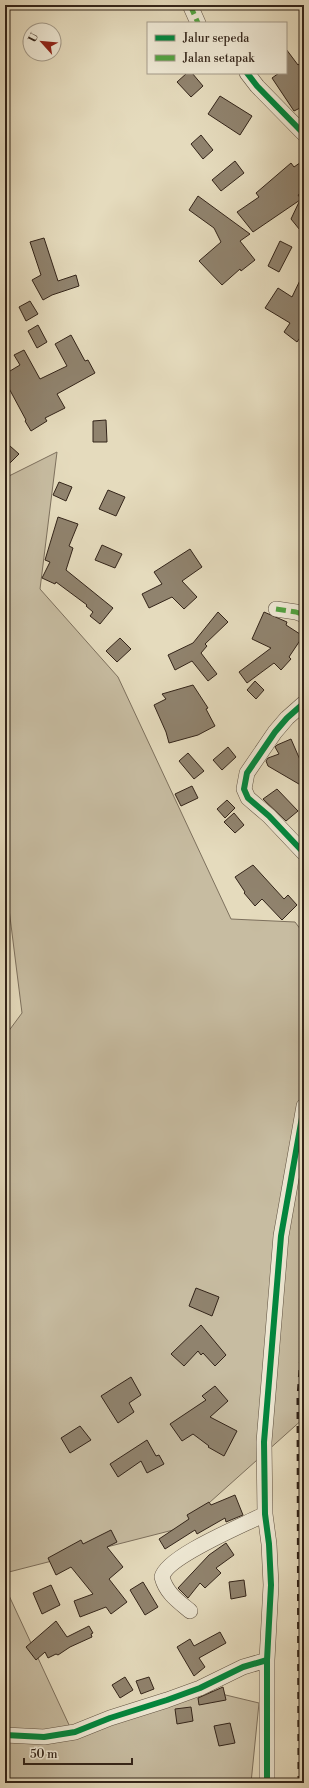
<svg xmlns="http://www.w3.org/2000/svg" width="309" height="1788" font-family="'Libre Bodoni',serif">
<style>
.green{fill:#c7bca1;stroke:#7d705d}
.building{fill:#90836e;stroke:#332419}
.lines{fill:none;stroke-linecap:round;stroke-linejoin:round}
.minor-casing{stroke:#605242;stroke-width:16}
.minor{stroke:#eee8d4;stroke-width:15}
.rail{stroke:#332419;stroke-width:3;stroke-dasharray:7 7;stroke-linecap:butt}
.quiet{stroke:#52a340;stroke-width:5;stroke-dasharray:10 5;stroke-linecap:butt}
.cycleway-casing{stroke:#eee8d4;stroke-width:8}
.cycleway{stroke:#00873e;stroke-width:6}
</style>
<rect width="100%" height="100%" fill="#e5dbbd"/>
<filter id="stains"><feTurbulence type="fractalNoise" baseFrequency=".005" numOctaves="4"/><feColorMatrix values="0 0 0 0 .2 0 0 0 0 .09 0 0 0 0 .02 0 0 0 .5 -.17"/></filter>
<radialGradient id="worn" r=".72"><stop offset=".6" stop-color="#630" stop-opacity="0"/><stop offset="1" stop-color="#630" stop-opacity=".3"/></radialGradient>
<!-- green -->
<path class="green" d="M57 452 40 589 118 677 231 919 295 922 304 934V1418L181 1528 5 1573V1036L22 1013 5 877V478Z
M5 1587 70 1727 209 1691 259 1703 251 1783H5Z"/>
<!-- building -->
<path class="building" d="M286 49 298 65 304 60V106L294 111 272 78 279 73H286Z
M187 73H192L203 86 191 97 177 82Z
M220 96 252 116 240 135 208 114Z
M201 135 213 150 203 159 191 144Z
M304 160V191L298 195 301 199 304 192V235L291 219 300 200 253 232 237 212 259 197 256 193 291 163 294 167Z
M235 161 244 173 221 191 212 180Z
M198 196 250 234 240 241 255 260 241 271 240 269 222 285 199 261 221 242 214 228 189 210Z
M44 238 58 281 76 275 79 286 52 295 43 300 32 280 41 275 30 242Z
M280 241 292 247 279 272 268 266Z
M304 272V332L297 342 284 332 290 323 265 308 278 288 292 297Z
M30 301 38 314 26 321 19 307Z
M38 325 47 342 37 348 28 331Z
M71 335 85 361 88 360 95 373 57 394 65 408 45 418 47 421 31 431 25 421 26 420 5 381V374L20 365 14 355 24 350 40 379 67 366 55 344Z
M106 420 107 442H93V421Z
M10 446 19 454 5 468V451Z
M59 482 72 487 66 501 53 495Z
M108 490 125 497 116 516 99 509Z
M58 517 78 524 69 546 73 548 66 570 113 608 100 624 90 616 93 612 86 606 87 605 56 582 55 584 42 578 50 562 45 560Z
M102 545 122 554 115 568 95 560Z
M190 549 202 567 182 581 197 597 184 609 172 597 149 608 142 594 162 584 154 572Z
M218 612 228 622 205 644 207 646 201 653 217 674 208 681 192 661 175 670 168 655 193 643Z
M264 612 287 622 286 625 303 636 289 657 291 659 281 670 274 663 247 683 239 672 271 648 252 639Z
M120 638 131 649 117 662 106 651Z
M255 681 264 690 256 699 247 690Z
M193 685 208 708 206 709 215 726 198 735 169 743 166 732 154 705 166 699 162 694Z
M291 739 304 769V787L268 766 266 761 268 758 279 754 275 747 277 745Z
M228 747 236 757 222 770 213 760Z
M188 753 204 771 194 779 179 761Z
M192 786 198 798 181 806 175 794Z
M277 789 298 811 286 821 263 799Z
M227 800 235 808 225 818 217 809Z
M234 813 244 825 235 833 224 822Z
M253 865 284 899 288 895 297 905 282 920 262 899 255 906 244 893 245 892 235 877Z
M196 1288 219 1297 212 1316 189 1306Z
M201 1325 226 1355 215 1366 203 1353 201 1355 198 1351 184 1366 171 1354Z
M131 1377 141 1395 129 1403 134 1412 118 1423 101 1396Z
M215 1386 228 1401 210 1417 237 1431 224 1456 208 1447 209 1446 193 1434 182 1441 170 1424 206 1400 202 1396Z
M80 1426 91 1440 70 1453 61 1438Z
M147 1440 156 1456 159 1455 164 1464 147 1473 141 1461 118 1477 110 1464Z
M235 1495 243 1515 226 1522 225 1518 197 1534 195 1530 165 1549 159 1539 189 1519 187 1515 209 1502 211 1505Z
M111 1530 117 1542 107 1547 123 1567 109 1579 127 1602 111 1614 106 1607 80 1617 74 1601 93 1594 71 1567 56 1575 48 1558 81 1540 83 1544Z
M226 1543 234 1555 216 1568 221 1573 205 1588 200 1583 188 1598 178 1588 209 1555Z
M244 1580 246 1596 231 1599 229 1582Z
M143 1582 158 1607 145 1615 130 1590Z
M51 1585 60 1605 42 1614 33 1593Z
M56 1621 67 1637 89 1626 93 1633 91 1634 92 1637 70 1647 58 1655 56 1654 48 1658 45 1652 36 1660 26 1647Z
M220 1632 226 1643 199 1658 205 1667 194 1676 177 1647 190 1639 194 1646Z
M125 1677 133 1690 120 1698 112 1685Z
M149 1677 154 1689 141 1694 136 1681Z
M223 1687 226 1700 199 1705 198 1698Z
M191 1707 193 1721 177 1724 175 1709Z
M230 1723 235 1743 219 1746 214 1726Z"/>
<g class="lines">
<defs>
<path id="minor" d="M190 5 198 23
M247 73 257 86 304 134
M276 609 296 612 304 615
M304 703 287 718 275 732 247 773 244 789 248 798 269 816 304 853
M190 1611C178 1601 166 1593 162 1577 167 1556 244 1525 265 1514
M5 1735 44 1737 75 1732 110 1718 167 1700 200 1688 243 1667 267 1660
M267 1783V1660L271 1585 269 1544 265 1514 264 1442 281 1236 304 1106"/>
</defs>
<!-- minor casing -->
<use href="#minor" class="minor-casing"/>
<!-- minor -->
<use href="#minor" class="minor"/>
<!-- rail -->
<path class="rail" d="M299 1783 298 1397 304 1312"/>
<!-- quiet -->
<path class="quiet" d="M190 5 198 23
M276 609 296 612 304 615"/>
<defs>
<path id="cycleway" d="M247 73 257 86 304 134
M304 703 287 718 275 732 247 773 244 789 248 798 269 816 304 853
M5 1735 44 1737 75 1732 110 1718 167 1700 200 1688 243 1667 267 1660
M267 1783V1660L271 1585 269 1544 265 1514 264 1442 281 1236 304 1106"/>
</defs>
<!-- cycleway casing -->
<use href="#cycleway" class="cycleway-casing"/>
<!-- cycleway -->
<use href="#cycleway" class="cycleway"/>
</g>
<!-- margin -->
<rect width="309" height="1788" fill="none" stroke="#e5dbbd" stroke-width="20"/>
<rect x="6" y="6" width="297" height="1776" fill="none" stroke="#332419" stroke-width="2"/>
<rect x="10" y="10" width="289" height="1768" fill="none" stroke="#332419"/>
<!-- legend -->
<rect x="147" y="22" width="140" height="52" fill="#eee8d4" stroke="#a39a89"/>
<rect x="155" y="35" width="20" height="6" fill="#00873e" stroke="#a39a89"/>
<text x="183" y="42" font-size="12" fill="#332419">Jalur sepeda</text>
<rect x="155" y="55" width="20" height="6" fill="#52a340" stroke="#a39a89"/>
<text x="183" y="62" font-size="12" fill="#332419">Jalan setapak</text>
<!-- north arrow -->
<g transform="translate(42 42) rotate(297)"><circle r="19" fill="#eee8d4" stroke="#a39a89"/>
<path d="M0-3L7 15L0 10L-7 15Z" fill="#8f2418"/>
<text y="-6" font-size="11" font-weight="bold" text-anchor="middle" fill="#332419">U</text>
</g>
<!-- scale -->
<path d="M24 1758v6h108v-6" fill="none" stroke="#332419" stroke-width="2"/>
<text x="30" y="1758" font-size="12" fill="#332419" stroke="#eee8d4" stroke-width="3" paint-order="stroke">50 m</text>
<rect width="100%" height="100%" filter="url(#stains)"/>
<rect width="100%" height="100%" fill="url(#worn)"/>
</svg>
